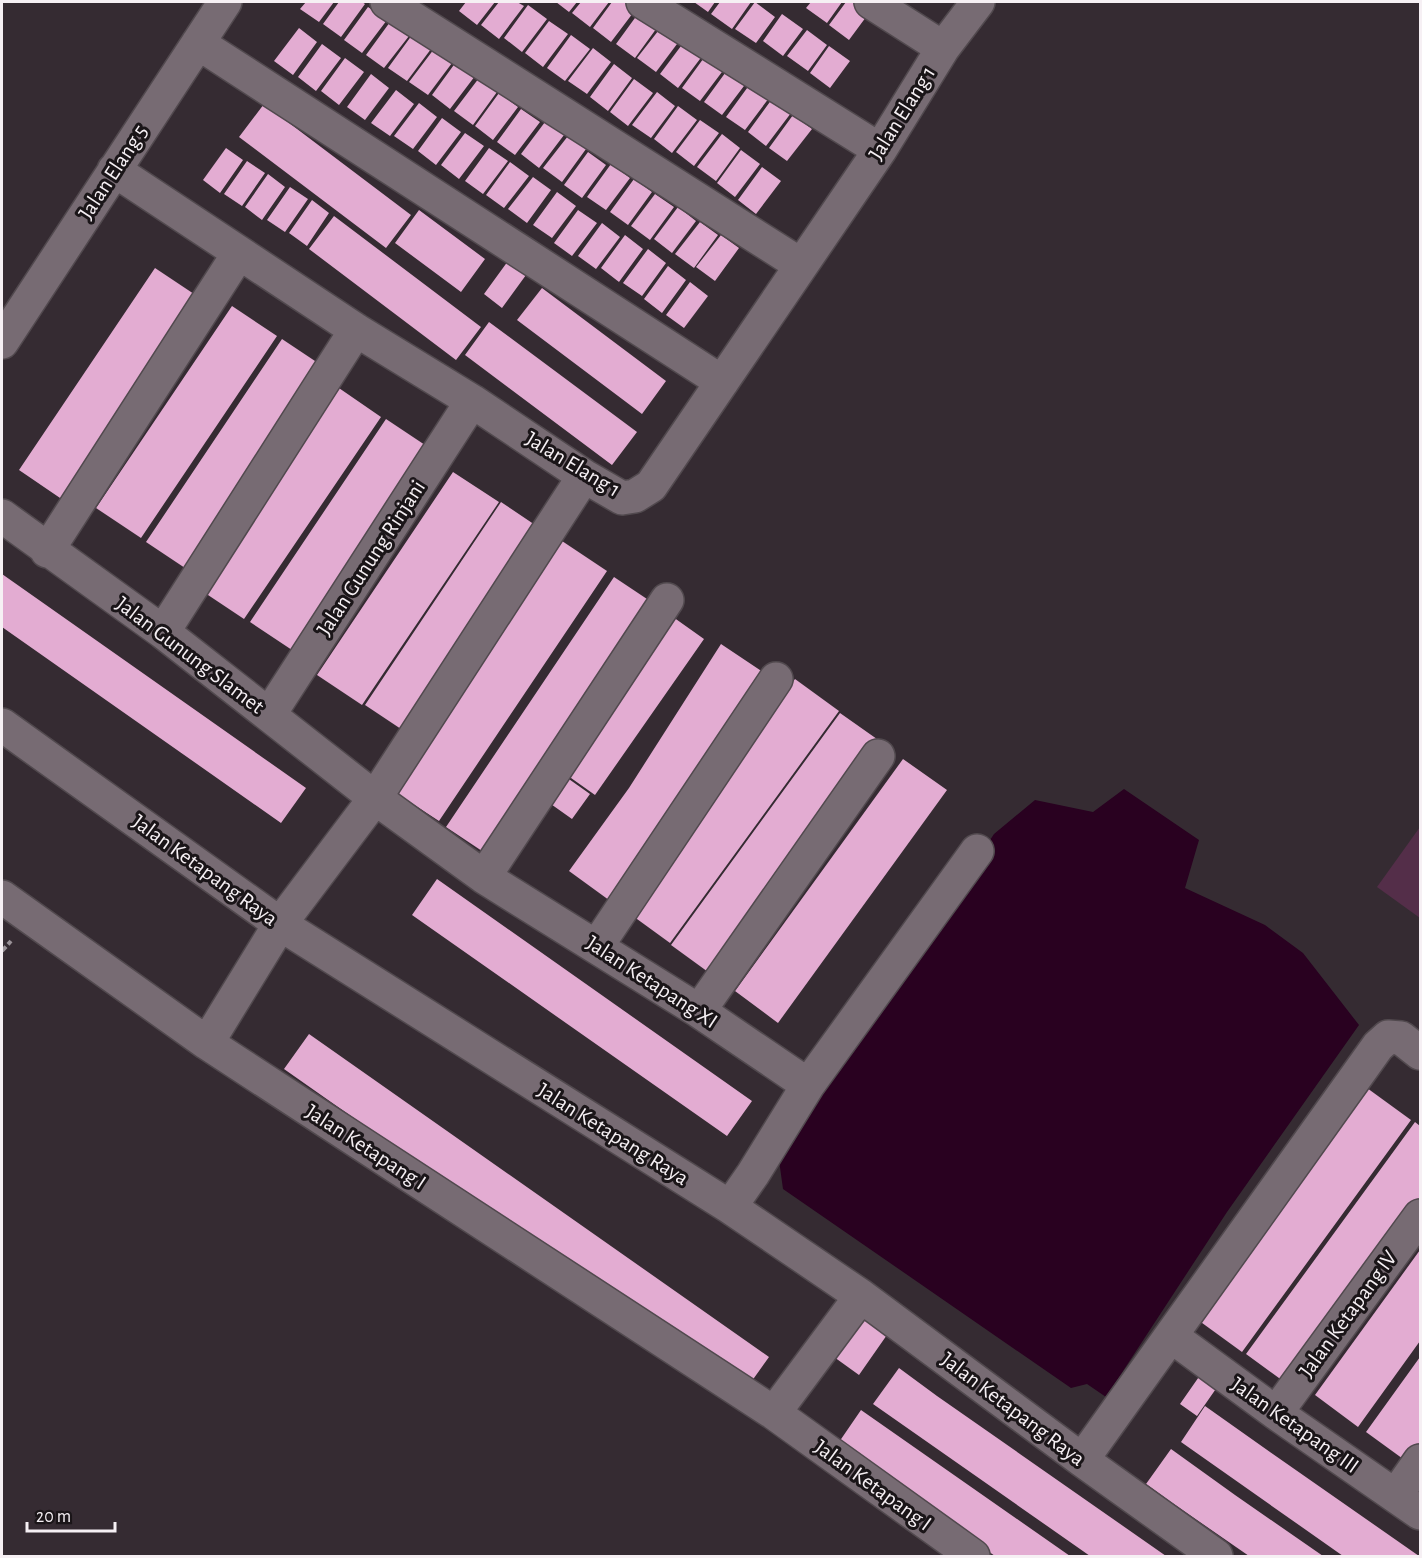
<svg xmlns="http://www.w3.org/2000/svg" width="1422" height="1558" font-family="'Alegreya Sans',sans-serif">
<style>
.green{fill:#542e49}
.water{fill:#290120}
.building{fill:#e3acd2}
.lines{fill:none;stroke-linecap:round;stroke-linejoin:round}
.minor-casing{stroke:#51494e;stroke-width:36}
.path{stroke:#9a9298;stroke-width:4;stroke-dasharray:6 3;stroke-linecap:butt}
.minor{stroke:#776b73;stroke-width:33}
.labels{text-anchor:middle;dominant-baseline:central;stroke-width:6;stroke-linejoin:round;paint-order:stroke}
.street-label{font-size:22px;fill:#f6f0f4;stroke:#1a1518}
</style>
<rect width="100%" height="100%" fill="#352b32"/>
<!-- green -->
<path class="green" d="M1420 827V918L1377 887Z"/>
<!-- water -->
<path class="water" d="M1124 789 1199 840 1185 888 1265 925 1303 953 1359 1025 1227 1212 1106 1397 1087 1384 1071 1388 783 1189 779 1160 994 834 1035 800 1093 812Z"/>
<!-- building -->
<path class="building" d="M306 2H334L319 22 300 9Z
M339 2H362L365 4 341 37 323 24Z
M466 2H495L477 25 459 11Z
M499 2H517L524 6 499 39 481 25Z
M556 2H577L569 12Z
M581 2H609L590 27 572 13Z
M612 2H626L636 9 611 42 593 28Z
M694 2H715L708 12Z
M720 2H751L732 29 711 14Z
M755 2 775 17 756 43 735 29Z
M811 2H842L827 23 806 8Z
M846 2H853L869 13 849 40 829 25Z
M528 5 547 19 522 52 504 38Z
M368 7 387 20 362 53 344 40Z
M640 11 659 25 635 58 616 44Z
M782 14 803 29 783 56 763 41Z
M549 21 568 34 543 67 525 53Z
M390 22 409 36 384 68 366 55Z
M662 26 680 40 656 72 637 58Z
M299 28 317 42 293 75 274 61Z
M807 30 827 45 808 71 787 56Z
M412 35 431 49 407 81 388 68Z
M571 35 590 49 565 81 547 68Z
M684 42 703 55 678 88 660 74Z
M322 44 341 58 316 91 298 77Z
M829 46 850 61 830 88 810 73Z
M593 48 611 62 587 94 568 81Z
M434 49 452 63 428 95 409 82Z
M706 55 725 68 700 101 682 88Z
M345 58 364 72 339 105 321 91Z
M456 62 475 76 450 109 432 95Z
M614 64 632 78 608 111 590 97Z
M728 69 747 82 722 115 704 102Z
M371 74 389 88 365 120 347 107Z
M479 78 497 92 473 125 454 111Z
M634 79 653 93 628 126 610 112Z
M750 84 769 98 745 130 726 117Z
M396 90 414 104 390 136 371 123Z
M657 92 675 106 651 138 632 125Z
M499 93 518 107 493 140 475 126Z
M772 99 791 113 766 146 748 132Z
M419 103 437 117 413 149 394 136Z
M264 104 411 215 386 248 239 137Z
M678 106 697 120 672 153 654 139Z
M521 109 540 122 515 155 497 142Z
M793 115 812 129 787 161 769 148Z
M442 118 461 132 436 165 418 151Z
M700 120 719 133 694 166 676 152Z
M545 122 564 135 539 168 521 154Z
M465 133 484 146 459 179 441 165Z
M722 134 740 148 716 181 697 167Z
M568 136 586 149 562 182 543 168Z
M226 148 243 160 220 193 203 180Z
M489 148 508 161 483 194 465 181Z
M741 150 760 164 735 197 717 183Z
M588 152 606 165 582 198 564 185Z
M247 161 265 173 242 206 224 194Z
M510 162 529 176 504 208 486 195Z
M611 164 630 178 606 210 587 197Z
M762 167 781 181 756 214 738 200Z
M268 174 285 187 262 220 245 207Z
M533 177 551 190 527 223 508 209Z
M634 179 652 192 628 225 610 212Z
M290 187 308 199 285 232 267 220Z
M557 192 576 206 552 238 533 225Z
M655 194 674 207 650 240 631 226Z
M312 200 329 213 307 246 289 233Z
M678 207 696 221 672 253 654 239Z
M419 210 485 259 461 292 395 243Z
M578 210 597 223 572 256 554 243Z
M334 216 481 327 456 360 309 249Z
M700 222 718 235 694 268 675 254Z
M602 223 620 237 596 269 578 256Z
M625 235 643 249 619 282 601 268Z
M721 235 739 248 715 281 696 267Z
M648 249 666 263 642 296 623 283Z
M508 261 526 275 502 308 484 294Z
M668 266 686 280 662 313 644 299Z
M155 268 200 298 63 500 19 470Z
M690 282 708 296 684 328 666 315Z
M542 288 666 381 642 414 517 320Z
M232 306 277 336 141 538 96 508Z
M489 322 637 432 612 465 465 355Z
M282 339 327 369 191 572 146 542Z
M336 386 381 417 244 619 199 589Z
M386 419 431 449 295 652 250 622Z
M453 472 499 502 362 705 317 675Z
M501 502 547 533 410 735 365 705Z
M562 541 607 571 439 821 393 791Z
M2 574 306 788 281 823 2 627Z
M614 577 659 607 491 857 446 827Z
M673 617 704 639 595 795 564 773Z
M721 644 766 674 613 903 569 871 629 788Z
M795 679 839 711 670 943 626 911Z
M840 713 884 744 715 977 671 945Z
M903 759 947 790 778 1023 735 991Z
M566 777 590 794 572 819 548 802Z
M437 879 752 1101 727 1136 412 915Z
M309 1034 769 1357 744 1392 284 1069Z
M1367 1088 1411 1120 1242 1352 1198 1320Z
M1415 1122 1420 1126V1207L1290 1386 1246 1354Z
M1420 1250V1341L1358 1427 1315 1395Z
M865 1314 889 1332 859 1375 834 1357Z
M1420 1357V1450L1410 1464 1366 1432Z
M899 1368 937 1396 1166 1556H1090L873 1404Z
M1203 1371 1220 1383 1197 1416 1180 1404Z
M1205 1406 1270 1452 1419 1556H1343L1181 1442Z
M861 1410 1070 1556H995L837 1445Z
M1171 1449 1235 1495 1323 1556H1249L1171 1502 1146 1484Z"/>
<g class="lines">
<defs>
<path id="minor" d="M387 2 801 265
M643 2 880 150
M871 2 943 48
M198 43 722 382
M114 170 356 330 472 401 584 476 622 498 635 496 651 486 880 150 943 48 978 2
M2 342 225 2
M2 516 163 632 375 798 484 877 699 1011 808 1085 753 1174 730 1207
M47 551 239 253
M163 632 356 330
M269 715 472 401
M2 725 280 924 730 1207 861 1296 1082 1460 1216 1556
M484 877 667 600
M2 897 207 1043 774 1413 973 1556
M597 946 776 679
M699 1011 878 756
M207 1043 280 924 375 798 584 476
M808 1085 977 851
M1171 1336 1276 1413 1420 1513
M774 1413 861 1296
M1276 1413 1420 1216
M1082 1460 1378 1046 1388 1037 1401 1038 1420 1053
M1396 1495 1420 1461"/>
</defs>
<!-- minor casing -->
<use href="#minor" class="minor-casing"/>
<!-- path -->
<path class="path" d="M2 951 11 941"/>
<!-- minor -->
<use href="#minor" class="minor"/>
</g>
<g class="labels">
<!-- street labels -->
<g class="street-label">
<text transform="translate(902 113) rotate(-58)">Jalan Elang 1</text>
<text transform="translate(113 172) rotate(-57)">Jalan Elang 5</text>
<text transform="translate(573 464) rotate(31)">Jalan Elang 1</text>
<text transform="translate(371 558) rotate(-57)">Jalan Gunung Rinjani</text>
<text transform="translate(190 655) rotate(37)">Jalan Gunung Slamet</text>
<text transform="translate(205 870) rotate(36)">Jalan Ketapang Raya</text>
<text transform="translate(652 982) rotate(33)">Jalan Ketapang XI</text>
<text transform="translate(613 1134) rotate(32)">Jalan Ketapang Raya</text>
<text transform="translate(366 1147) rotate(33)">Jalan Ketapang I</text>
<text transform="translate(1348 1314) rotate(-54)">Jalan Ketapang IV</text>
<text transform="translate(1013 1409) rotate(37)">Jalan Ketapang Raya</text>
<text transform="translate(1295 1425) rotate(35)">Jalan Ketapang III</text>
<text transform="translate(873 1485) rotate(36)">Jalan Ketapang I</text>
</g>
</g>
<!-- border -->
<rect width="1422" height="1558" fill="none" stroke="#f6f0f4" stroke-width="6"/>
<!-- scale -->
<path d="M27 1522v9h88v-9" fill="none" stroke="#f6f0f4" stroke-width="3"/>
<text x="36" y="1522" font-size="18" fill="#f6f0f4" stroke="#1a1518" stroke-width="4.5" paint-order="stroke">20 m</text>
</svg>
